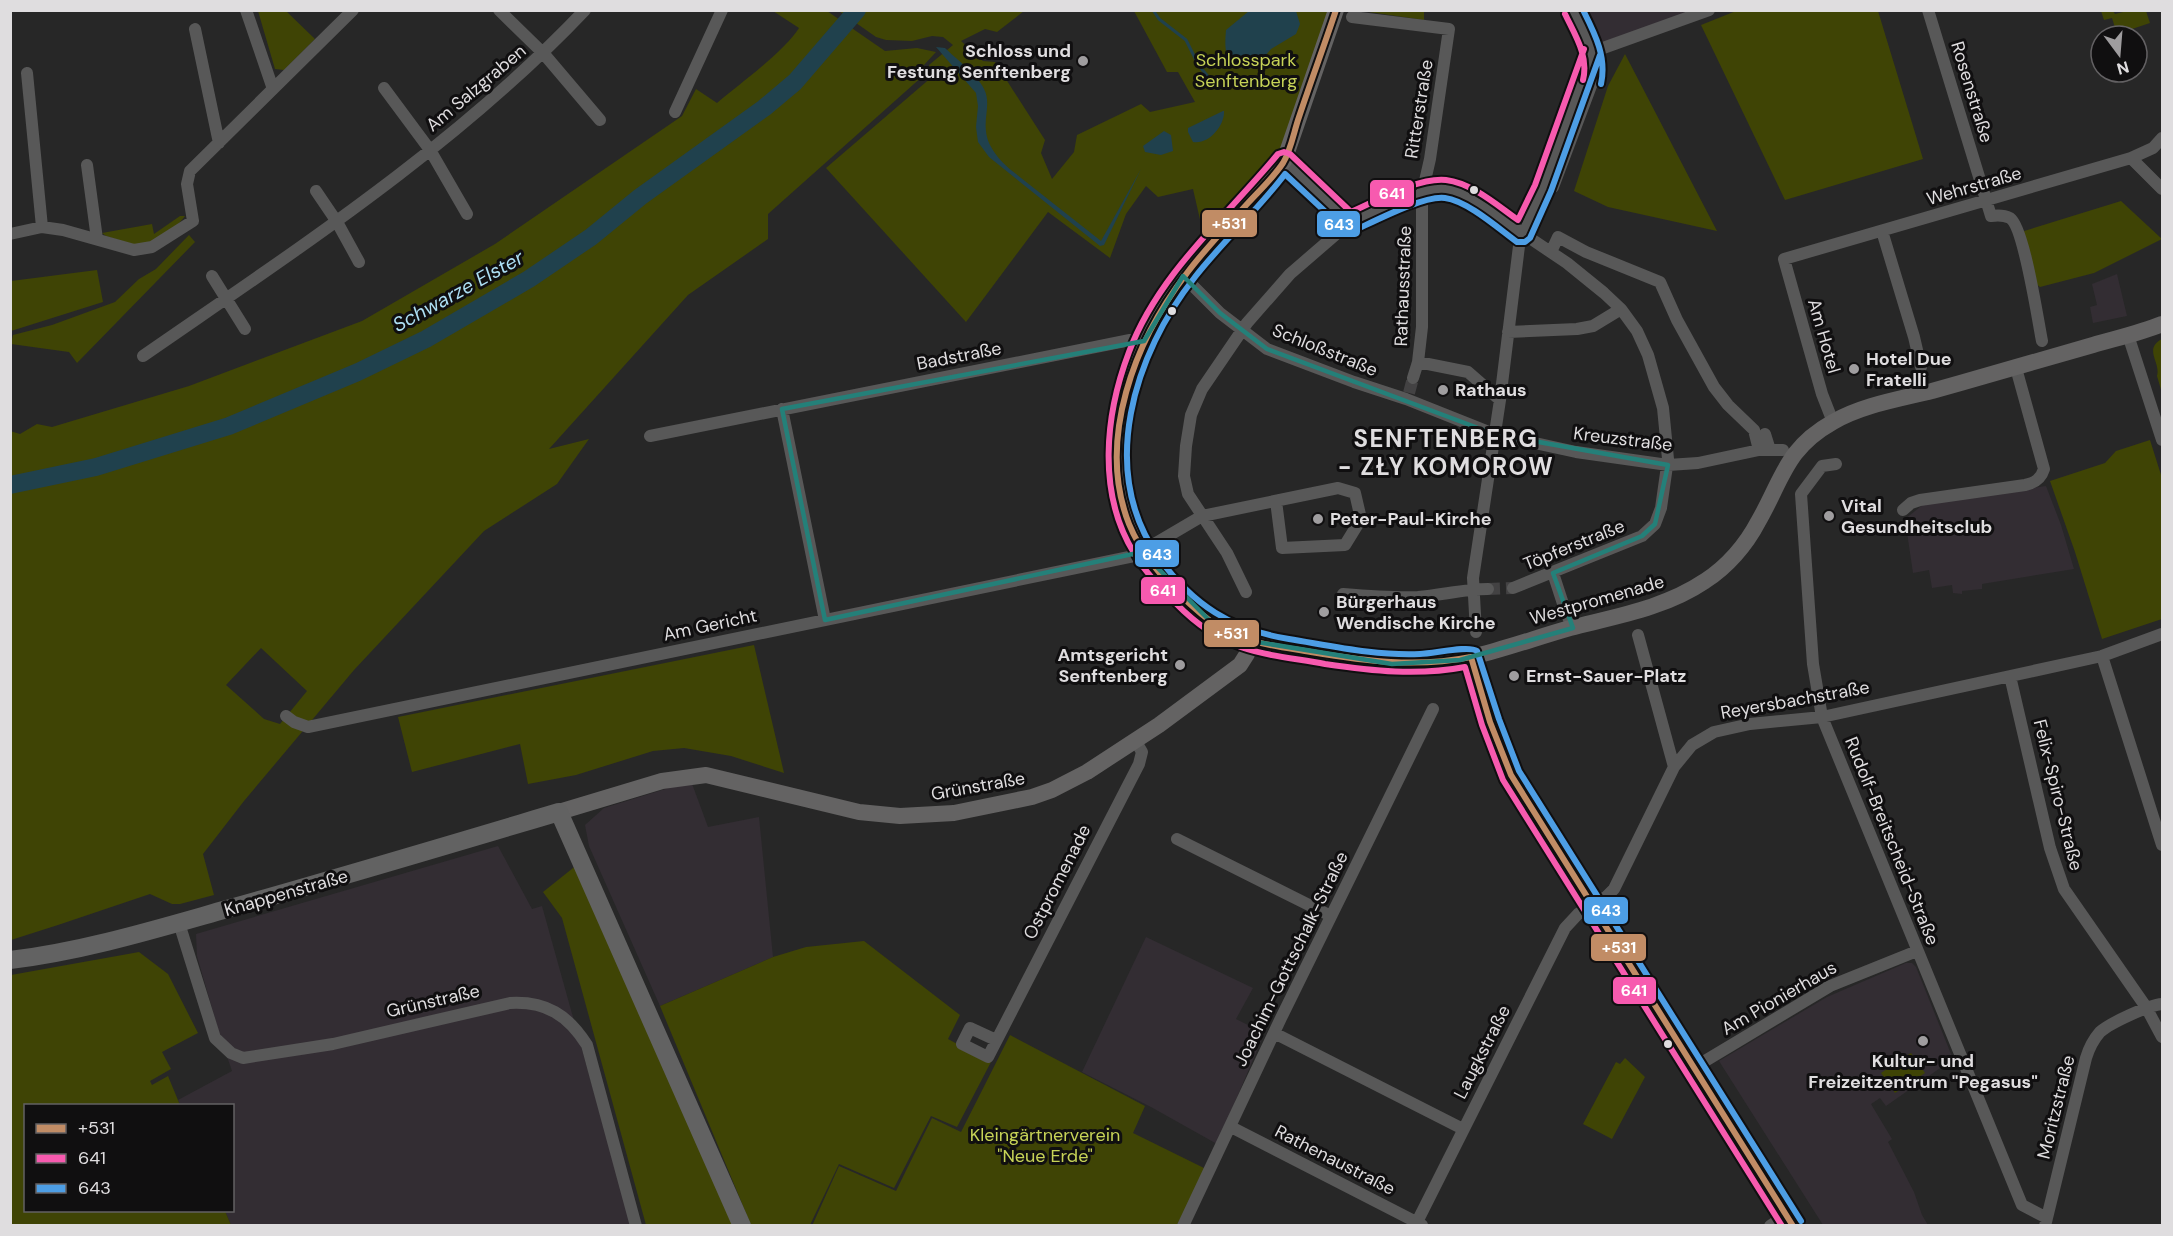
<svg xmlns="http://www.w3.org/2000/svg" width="2173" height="1236" font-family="'DM Sans',sans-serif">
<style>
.built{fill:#332d33}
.green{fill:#3f4405;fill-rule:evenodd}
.water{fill:#20414d}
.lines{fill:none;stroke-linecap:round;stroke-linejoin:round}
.stream{stroke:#20414d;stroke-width:3}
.river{stroke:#20414d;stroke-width:18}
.street-tunnel{stroke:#434243;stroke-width:12;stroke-dasharray:12 6;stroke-linecap:butt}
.street{stroke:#585858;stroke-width:12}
.secondary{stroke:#646363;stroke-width:16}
.primary{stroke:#626262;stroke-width:18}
.bus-1-casing{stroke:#100f10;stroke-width:10}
.bus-2-casing{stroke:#100f10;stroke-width:10}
.bus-3-casing{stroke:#100f10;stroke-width:10}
.bus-1{stroke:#c18c65;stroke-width:6}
.bus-2{stroke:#f75aaf;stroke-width:6}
.bus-3{stroke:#4d9ee5;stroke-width:6}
.marked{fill:none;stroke:#248079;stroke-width:4.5;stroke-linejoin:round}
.poi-dot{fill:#9f9d9f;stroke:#100f10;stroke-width:2}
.bus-dot{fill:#dfdddf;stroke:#100f10;stroke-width:2}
.labels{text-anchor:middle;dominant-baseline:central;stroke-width:6;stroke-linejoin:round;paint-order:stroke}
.poi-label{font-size:18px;font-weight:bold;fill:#dfdddf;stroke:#100f10;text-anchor:start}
.park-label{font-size:18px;fill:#c7d357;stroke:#100f10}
.street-label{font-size:18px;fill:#dfdddf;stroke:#100f10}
.water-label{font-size:20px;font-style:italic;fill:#addff3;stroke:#100f10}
.district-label{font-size:24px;font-weight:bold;letter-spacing:1.5px;fill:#dfdddf;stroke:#100f10}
.line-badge{stroke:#100f10;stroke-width:2}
.badge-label{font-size:16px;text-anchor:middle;font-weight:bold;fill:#fff}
</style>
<rect width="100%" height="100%" fill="#272727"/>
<!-- built -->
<path class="built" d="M1578 11H1698L1595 48Z
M2117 274 2127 316 2093 323 2090 307 2097 305 2092 284Z
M2046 486 2061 525 2074 569 1982 584V589L1962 591V594L1953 593 1952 585 1932 588 1929 570 1913 573 1905 519 1925 503Z
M691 781 708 827 759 817 773 957 660 1006 589 846 585 825 604 808Z
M498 846 532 909 542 906 631 1225H231L225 1211 232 1210V1106L180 1105 178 1100 232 1071 220 1036 197 956 196 934Z
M1146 937 1253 988 1236 1019 1254 1028 1259 1035 1261 1041 1217 1144 1151 1107 1082 1072Z
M1906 963H1912L1916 967 1953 1059 1886 1106 1880 1098 1871 1104 1892 1139 1888 1142 1914 1192 1922 1215 1928 1225H1823L1719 1061 1827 997Z"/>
<!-- green -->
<path class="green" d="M258 11H286L315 39 284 70 275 69Z
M773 11H827L885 51 917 48 936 52 924 65V75L768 214V239L688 295 549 449 589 439 557 484 484 531 354 670 244 801 203 854 214 895 180 904H172L150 894 58 925 11 940 10 431 20 434 37 424 52 427 189 386 362 321 495 244 682 116 696 89 717 103C739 84 785 51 799 28ZM261 648 307 691 280 724 264 719 226 685Z
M839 11H1024L997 32 985 29 961 41 983 61 995 62 1045 140 1041 153 1052 179 1074 152 1077 135 1141 104 1150 112 1195 102 1178 72H1167L1134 11H1330L1282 150 1268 176 1209 240 1204 237 1193 189 1158 197 1146 186 1126 214 1110 258 1048 212 966 322 826 168 933 76 929 65 953 45 943 37 932 36 912 41 886 40 876 37Z
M1362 11H1424V20Z
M1736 11H1878L1923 159 1785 200 1701 25Z
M2101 11H2113L2115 14 2127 11H2146L2150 23 2117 34 2112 18 2104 20Z
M1625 54 1717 231 1608 207 1574 191 1608 86Z
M2121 201 2162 239 2094 273 2040 287 2035 283 2021 232Z
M180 216H185C176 228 155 247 138 245 128 244 116 239 106 236L102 233 152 224 154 234Z
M189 235 195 242 77 363 69 352 11 344 13 335 52 325 115 302 139 279 156 269Z
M97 270 103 302 11 331V281Z
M2162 339V393L2157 376C2161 362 2143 349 2162 339Z
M2150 440 2162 478V619L2102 639 2075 552 2050 481 2105 463 2116 451Z
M754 645 784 773 731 756 684 748 653 751 576 775 528 784 520 744 412 772 398 717Z
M578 864 737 1225H646L562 918 543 892Z
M864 941 960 1015 948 1039 991 1062 957 1127 931 1116 894 1188 839 1164 810 1225H751L660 1006 773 957 806 947Z
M139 952 168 974 198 1033 162 1052 171 1069 150 1081 152 1085 168 1076 180 1105 26 1106V1210L225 1211 231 1225H11V975Z
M1010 1035 1145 1106 1133 1133 1206 1169 1177 1225 812 1226 839 1166 896 1191 932 1118 961 1132Z
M1911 1053 1925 1073 1895 1093 1881 1073Z
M1625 1058 1645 1077 1612 1139 1583 1124 1616 1062 1620 1064Z"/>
<!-- water -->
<path class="water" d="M1249 11H1296L1300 24 1296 34 1271 49 1259 63 1249 69C1225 65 1224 52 1226 30Z
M936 47 945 48C956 59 978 75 984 89 991 102 984 117 986 131 987 146 1000 161 1011 170L1101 241 1141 169 1104 245 1100 246 989 157 978 142 976 127 978 106 976 93Z
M1223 111H1224C1225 125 1209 145 1193 142L1188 132V128Z
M1164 131 1171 135 1173 151 1161 155 1145 152 1143 146Z"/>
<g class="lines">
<!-- stream -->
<path class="stream" d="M1153 10 1159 19 1186 40 1199 66 1217 87
M1201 66H1212L1230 60"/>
<!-- river -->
<path class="river" d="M10 485 96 467 229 426 358 372 426 339 529 279 591 237 640 197 764 108 795 82 857 10"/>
<!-- street-tunnel -->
<path class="street-tunnel" d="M1409 393 1413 378
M1488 589 1513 588"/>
<!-- street -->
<path class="street" d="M246 10 273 89
M499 10 544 54 600 120
M1928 10 1991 216C1997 215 2004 215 2010 218 2024 227 2038 321 2042 341
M1352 17 1449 29 1430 159 1422 194V327L1418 362 1413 378
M195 29 219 143
M1592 52 1709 10
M27 73 42 227
M384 88 430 150 467 214
M675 112 722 10
M2131 158 2153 148 2162 138
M1284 161 1349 223
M87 165 97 239
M1543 188 1553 187 1594 78 1592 52 1573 10
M316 191 337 222 359 262
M1882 231 1914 337 1921 367
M10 234 42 227 63 230 134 250 152 247 193 221 187 184 190 171 353 10
M1551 252 1558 237 1586 252 1660 282 1677 320 1714 387 1728 405 1754 430 1759 450
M212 276 245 329
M1183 276 1220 313 1267 349 1354 382 1406 399 1494 434 1576 452 1668 465 1698 463 1759 450H1783
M1508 332 1577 329 1593 326 1621 309
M2128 335 2162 440
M143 356C296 250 456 146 585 10
M1418 362 1468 372 1500 400
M782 409 825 620
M1833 422 1822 394 1784 259 2131 158 2162 189
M1765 434 1770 450
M650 436 1130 340 1144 342
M1836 464 1822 466 1801 494 1813 664 1822 717 2022 1205 2047 1218
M1903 510 1911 503 1920 500 2025 485C2035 483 2041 479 2044 469L2016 368
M1553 573 1566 613 1573 628
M1246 592 1227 553 1188 494 1184 476 1186 446 1191 415 1202 389 1247 323 1290 274 1349 223 1435 189H1446L1457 193 1497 216 1567 263 1604 293 1621 309 1637 331 1648 355 1663 408 1668 459 1661 508 1655 524 1642 536 1513 588
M1343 594C1368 596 1393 598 1418 597 1442 595 1465 589 1488 589
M1476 632 1473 578 1500 400 1519 246 1543 188 1592 52
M1638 635 1674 767
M2102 656 2162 845
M2010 676 2050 848 2064 889 2146 1007 2162 1037
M286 716 294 722 308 727 1134 556 1202 516 1338 488 1355 493 1361 519 1345 545 1282 548 1276 501
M1177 839 1331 916
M179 923 215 1038 231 1053 243 1058 333 1044 510 1003C546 1001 568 1015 587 1045L636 1226
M1274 1033 1463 1129
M996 1040 970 1028 962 1044 988 1057 1139 764 1142 752 1135 740
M1695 1067 1830 986 1917 951
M1231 1127 1422 1225
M1183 1226 1281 1018 1433 709
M1415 1226 1565 928 1578 914 1606 897 1614 889 1674 767 1692 745 1714 732 1750 724 1822 717 2102 656 2162 634
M1770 1226 1786 1215
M2045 1226 2086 1058C2089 1048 2093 1040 2100 1032 2110 1023 2149 1005 2162 1004"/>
<!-- secondary -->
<path class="secondary" d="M1336 10 1284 161 1271 178C1243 210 1212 240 1186 273 1177 283 1171 296 1164 307 1124 371 1102 455 1130 528 1145 566 1190 613 1227 631 1248 642 1273 644 1296 649 1340 657 1386 668 1431 664 1479 659 1524 641 1570 628 1617 616 1665 608 1705 581 1727 567 1746 545 1758 522 1783 479 1785 449 1833 422 1862 405 1900 399 1932 391 1986 376 2040 360 2093 345 2117 338 2140 333 2162 324
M1471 657 1490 722 1511 775 1793 1226
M559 812 662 781 706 775 859 812 900 816 954 813 1032 797 1052 790 1087 772 1159 725 1240 665 1247 654 1251 641"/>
<!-- primary -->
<path class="primary" d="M10 960C84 951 156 929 227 909 338 878 448 845 559 812L742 1226"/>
<defs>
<path id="bus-1" d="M1336 10C1324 46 1311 81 1299 117 1294 131 1291 150 1283 163 1273 178 1260 190 1248 203 1227 226 1205 249 1187 273 1135 340 1096 440 1129 524 1142 556 1165 582 1191 605 1202 615 1213 624 1226 631 1252 644 1282 647 1311 652 1365 661 1416 668 1471 657
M1471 657 1490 722 1511 775 1793 1226"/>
<path id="bus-2" d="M1565 14C1575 35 1589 56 1583 80
M1584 49 1535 185 1518 220C1498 206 1472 183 1446 180 1419 177 1376 201 1351 212L1290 154 1284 152 1278 154C1226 217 1158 274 1129 352 1105 415 1097 493 1134 553 1143 569 1155 582 1168 595 1186 615 1207 633 1233 644 1262 656 1294 658 1325 664 1372 671 1418 676 1465 667L1482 725 1503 780 1782 1226"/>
<path id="bus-3" d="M1583 10C1595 34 1607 57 1601 84
M1600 55 1551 191 1530 238 1525 242H1517C1499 229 1468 201 1445 198 1424 195 1373 222 1353 231L1347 232 1285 174C1258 210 1223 241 1195 277 1134 354 1097 470 1159 558 1193 605 1232 630 1289 639 1332 646 1376 656 1420 654 1433 654 1468 645 1477 651L1499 719 1519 771 1801 1221"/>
</defs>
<!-- bus-1 casing -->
<use href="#bus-1" class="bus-1-casing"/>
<!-- bus-2 casing -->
<use href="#bus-2" class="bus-2-casing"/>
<!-- bus-3 casing -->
<use href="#bus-3" class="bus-3-casing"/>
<!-- bus-1 -->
<use href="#bus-1" class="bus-1"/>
<!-- bus-2 -->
<use href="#bus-2" class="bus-2"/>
<!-- bus-3 -->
<use href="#bus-3" class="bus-3"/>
</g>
<!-- marked area -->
<path class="marked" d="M1183 276 1220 313 1267 349 1494 434 1668 465 1655 524 1642 536 1553 573 1573 628 1460 660 1392 664 1251 641 1208 619 1142 552 825 620 782 409 1144 341Z"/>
<!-- markers -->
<g class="poi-dot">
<circle cx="1083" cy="61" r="6"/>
<circle cx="1854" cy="369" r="6"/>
<circle cx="1443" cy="390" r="6"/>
<circle cx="1829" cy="516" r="6"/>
<circle cx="1318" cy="519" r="6"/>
<circle cx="1324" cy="612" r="6"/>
<circle cx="1180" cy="665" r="6"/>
<circle cx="1514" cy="676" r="6"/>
<circle cx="1923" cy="1041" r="6"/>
</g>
<g class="bus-dot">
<circle cx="1474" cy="190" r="5"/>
<circle cx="1172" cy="311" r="5"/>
<circle cx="1668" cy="1044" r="5"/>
</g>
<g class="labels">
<!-- poi labels -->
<g class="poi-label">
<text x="1071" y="51" text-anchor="end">Schloss und<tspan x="1071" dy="21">Festung Senftenberg</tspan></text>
<text x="1866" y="359">Hotel Due<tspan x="1866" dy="21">Fratelli</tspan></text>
<text x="1455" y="390">Rathaus</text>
<text x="1841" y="506">Vital<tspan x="1841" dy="21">Gesundheitsclub</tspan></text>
<text x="1330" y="519">Peter-Paul-Kirche</text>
<text x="1336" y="602">Bürgerhaus<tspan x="1336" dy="21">Wendische Kirche</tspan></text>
<text x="1168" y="655" text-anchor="end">Amtsgericht<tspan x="1168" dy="21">Senftenberg</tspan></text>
<text x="1526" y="676">Ernst-Sauer-Platz</text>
<text x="1923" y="1061" text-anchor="middle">Kultur- und<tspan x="1923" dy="21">Freizeitzentrum "Pegasus"</tspan></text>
</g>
<!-- park labels -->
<g class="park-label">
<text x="1246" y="60">Schlosspark<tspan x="1246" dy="21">Senftenberg</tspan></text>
<text x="1045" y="1135">Kleingärtnerverein<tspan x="1045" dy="21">"Neue Erde"</tspan></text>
</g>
<!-- street labels -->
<g class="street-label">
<text transform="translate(476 88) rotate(-40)">Am Salzgraben</text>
<text transform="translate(1972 92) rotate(73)">Rosenstraße</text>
<text transform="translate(1419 109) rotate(-81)">Ritterstraße</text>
<text transform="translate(1974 186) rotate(-16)">Wehrstraße</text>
<text transform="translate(1403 286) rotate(-88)">Rathausstraße</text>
<text transform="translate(1824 336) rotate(74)">Am Hotel</text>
<text transform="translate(1325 350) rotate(22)">Schloßstraße</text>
<text transform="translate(959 356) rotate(-11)">Badstraße</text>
<text transform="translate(1623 439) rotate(7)">Kreuzstraße</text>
<text transform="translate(1574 545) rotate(-22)">Töpferstraße</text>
<text transform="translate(1597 600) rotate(-16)">Westpromenade</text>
<text transform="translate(710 625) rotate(-12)">Am Gericht</text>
<text transform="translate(1795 700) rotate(-10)">Reyersbachstraße</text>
<text transform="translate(978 786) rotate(-10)">Grünstraße</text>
<text transform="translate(2058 795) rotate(76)">Felix-Spiro-Straße</text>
<text transform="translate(1892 841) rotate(68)">Rudolf-Breitscheid-Straße</text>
<text transform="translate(1057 882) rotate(-63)">Ostpromenade</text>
<text transform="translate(286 893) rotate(-16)">Knappenstraße</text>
<text transform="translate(1291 959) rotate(-64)">Joachim-Gottschalk-Straße</text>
<text transform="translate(1779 998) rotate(-30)">Am Pionierhaus</text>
<text transform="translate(433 1001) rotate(-13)">Grünstraße</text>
<text transform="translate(1482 1052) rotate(-63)">Laugkstraße</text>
<text transform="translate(2056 1107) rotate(-76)">Moritzstraße</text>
<text transform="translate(1335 1160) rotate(27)">Rathenaustraße</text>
</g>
<!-- water labels -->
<g class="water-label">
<text transform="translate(458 291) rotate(-29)">Schwarze Elster</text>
</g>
<!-- district labels -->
<g class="district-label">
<text x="1446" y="438">SENFTENBERG<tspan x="1446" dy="28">- ZŁY KOMOROW</tspan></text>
</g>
</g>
<g class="line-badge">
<rect x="1369" y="179" width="46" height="29" rx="6" fill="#f75aaf"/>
<rect x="1201" y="209" width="57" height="29" rx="6" fill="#c18c65"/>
<rect x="1316" y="210" width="45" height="28" rx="6" fill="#4d9ee5"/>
<rect x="1134" y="539" width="46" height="29" rx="6" fill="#4d9ee5"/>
<rect x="1140" y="576" width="46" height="29" rx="6" fill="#f75aaf"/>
<rect x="1203" y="619" width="57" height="29" rx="6" fill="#c18c65"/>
<rect x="1583" y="896" width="46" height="29" rx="6" fill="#4d9ee5"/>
<rect x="1590" y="933" width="57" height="29" rx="6" fill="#c18c65"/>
<rect x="1612" y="976" width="45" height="29" rx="6" fill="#f75aaf"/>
</g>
<g class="badge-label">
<text x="1392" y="199">641</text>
<text x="1229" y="229">+531</text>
<text x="1339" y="230">643</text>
<text x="1157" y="560">643</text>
<text x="1163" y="596">641</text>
<text x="1231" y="639">+531</text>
<text x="1606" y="916">643</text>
<text x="1619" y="953">+531</text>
<text x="1634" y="996">641</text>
</g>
<!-- border -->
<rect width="2173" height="1236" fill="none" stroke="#dfdddf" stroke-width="24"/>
<!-- legend -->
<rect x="24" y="1104" width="210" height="108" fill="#100f10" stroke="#636163" stroke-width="1.5"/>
<rect x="36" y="1124" width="30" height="9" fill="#c18c65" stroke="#636163" stroke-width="1.5"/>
<text x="78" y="1134" font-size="18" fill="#dfdddf">+531</text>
<rect x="36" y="1154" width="30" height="9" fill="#f75aaf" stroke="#636163" stroke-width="1.5"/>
<text x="78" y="1164" font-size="18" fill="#dfdddf">641</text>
<rect x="36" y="1184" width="30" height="9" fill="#4d9ee5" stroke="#636163" stroke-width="1.5"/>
<text x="78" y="1194" font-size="18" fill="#dfdddf">643</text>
<!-- north arrow -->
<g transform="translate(2119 54) rotate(164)"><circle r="28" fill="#100f10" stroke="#636163" stroke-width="1.5"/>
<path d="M0-4.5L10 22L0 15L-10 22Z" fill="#9f9d9f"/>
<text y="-9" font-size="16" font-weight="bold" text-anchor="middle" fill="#dfdddf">N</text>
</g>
</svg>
